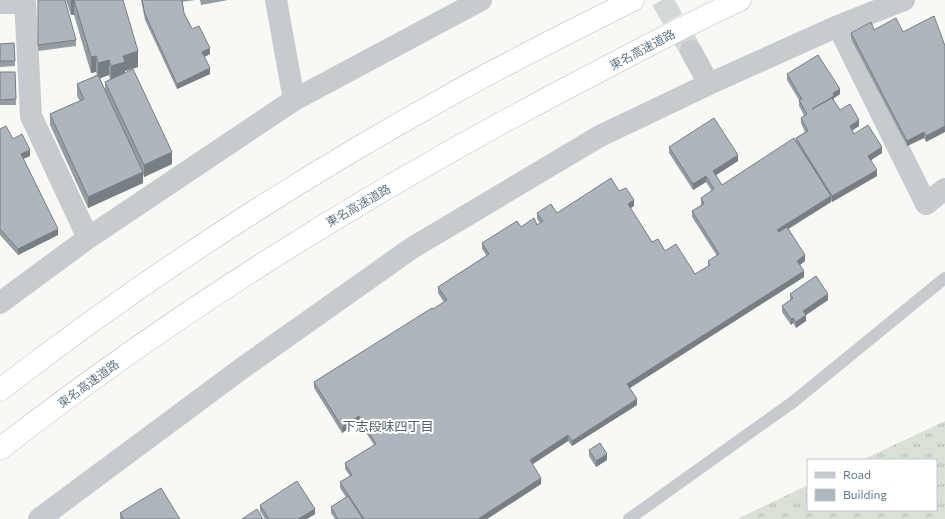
<svg xmlns="http://www.w3.org/2000/svg" width="945" height="519" font-family="Commissioner,'Noto Sans JP',sans-serif">
<style>
.grass{fill:url(#grass-tufts)}
.lines{fill:none;stroke-linecap:round;stroke-linejoin:round}
.minor-tunnel{stroke:#d3d8d9;stroke-width:22;stroke-dasharray:22 11;stroke-linecap:butt}
.motorway-casing{stroke:#b9bdc0;stroke-width:23}
.service{stroke:#c7cbcf;stroke-width:12}
.minor{stroke:#c7cbcf;stroke-width:22}
.motorway{stroke:#fff;stroke-width:22}
.wall{fill:#949da2;fill-rule:evenodd}
.shaded-wall{fill:#787f84}
.building{fill:#acb6bc;stroke:#787f84}
.labels{text-anchor:middle;dominant-baseline:central;stroke-width:4;stroke-linejoin:round;paint-order:stroke}
.street-label{font-size:12px;fill:#637989;stroke:#fff}
.neighbourhood-label{font-size:13px;fill:#52626d;stroke:#fff}
</style>
<defs>
<pattern id="grass-tufts" width="24" height="20" patternUnits="userSpaceOnUse"><rect width="24" height="20" fill="#d9e0d5"/><path d="M3 7l-1-3M5 7V3M7 7l1-3M15 17l-1-3M17 17v-4M19 17l1-3" fill="none" stroke="#b4bab3"/></pattern>
</defs>
<rect width="100%" height="100%" fill="#f8f8f4"/>
<!-- grass -->
<path class="grass" d="M945 421V519H737L808 485V510H936V460H862Z"/>
<g class="lines">
<!-- minor-tunnel -->
<path class="minor-tunnel" d="M662 0 691 51"/>
<defs>
<path id="motorway" d="M0 390C142 280 293 182 450 95 510 61 572 31 633 0
M0 449C177 311 367 193 565 89 623 59 681 27 740 0"/>
</defs>
<!-- motorway casing -->
<use href="#motorway" class="motorway-casing"/>
<!-- service -->
<path class="service" d="M629 519 793 402 945 278"/>
<!-- minor -->
<path class="minor" d="M25 0 31 116 88 238
M276 0 294 100
M0 3H25
M838 26 926 204 945 189
M691 51 709 84
M0 303 88 238 294 100 481 0
M39 519 241 369 412 248 600 136 709 84 838 26 904 0"/>
<!-- motorway -->
<use href="#motorway" class="motorway"/>
</g>
<!-- wall -->
<path class="wall" d="M38 0 76 40V46L38 51Z
M66 0H123L138 67 125 71V73L172 164 144 177 143 174V183L88 208 50 125V114L80 101 77 96V84L97 75 96 72 91 73 74 15H71ZM109 75 110 79 105 82V90L100 78Z
M141 0H195L182 2 184 13 192 29 210 54 204 57 210 74 177 89 145 20Z
M200 0H228L201 5Z
M934 16 926 142 924 138 907 146 851 39V33L874 30 903 32Z
M14 43 15 66 0 67V44Z
M0 72H15L16 105H0Z
M787 74 840 94 834 98V101L840 110 859 126 852 130 854 134 882 153 871 160 877 176 832 202 831 200V202L788 229 805 261 800 265 804 277 629 388 637 405 572 446 568 441 532 464 541 484 487 519H335L331 513V507L346 497 340 488V482L350 476 345 469V463L374 445 359 422 342 433 314 388V382L444 302 438 293V287L487 256 482 249V243L521 227 537 225 540 223 537 219V213H557L619 191 634 206 630 208 652 242 665 251 695 274 708 266V261L717 256 692 217V211L701 205V198L712 191 706 182 693 190 669 153V147L738 161 716 175 722 185 796 142V138L805 132 801 123V118L804 115 799 106V100L787 80Z
M0 129 13 139 30 156 23 159 58 235 18 255 0 235Z
M790 294 828 300 806 315V321L796 328 793 323 791 325 782 312V306L790 300Z
M589 450 607 460 596 467 589 456Z
M260 505 315 514 307 519H265L260 511Z
M120 513 180 519H120Z"/>
<!-- shaded-wall -->
<path class="shaded-wall" d="M71 0H74V15H71Z
M210 48V54L202 58V52Z
M138 51V67L125 71V77L111 81V66L123 56Z
M96 56V72L91 73V57Z
M109 60V75L98 79V63Z
M210 68V74L177 89V84Z
M840 89V94L834 98V101L812 109 833 93Z
M859 120V126L850 132V126Z
M945 126V132L926 142V136Z
M924 132V138L907 146V141Z
M882 147V153L868 162V156Z
M30 150V156L21 160V154Z
M172 152V164L144 177V165Z
M738 155V161L713 177V171Z
M877 170V176L832 202V196Z
M143 172V183L88 208V197Z
M706 176V182L693 190V184Z
M831 196V202L777 236V230Z
M634 200V206L628 210V204Z
M58 229V235L18 255V249Z
M805 255V261L797 267V261Z
M804 271V277L627 390V384Z
M828 294V300L806 315V321L796 328V322L803 311Z
M793 318V323L791 325V319Z
M637 399V405L572 446V441Z
M359 416V422L342 433V427Z
M568 435V441L530 466V460Z
M607 454V460L596 467V461Z
M541 478V484L487 519H478Z
M315 509V514L307 519H298Z"/>
<!-- building -->
<path class="building" d="M38 0H65L76 40 38 45Z
M74 0H123L138 51 123 56 125 62 111 66 109 60 98 63 96 56 91 57Z
M142 0H182L184 13 192 29 199 26 210 48 202 52 210 68 177 84 145 14Z
M934 16 945 46V126L926 136 924 132 907 141 851 33 871 22 874 30 896 18 903 32Z
M14 43 15 61H0V44Z
M818 55 840 89 833 93 834 96 812 109 832 98 840 110 850 104 859 120 850 126 854 134 868 125 882 147 868 156 877 170 832 196 796 138 808 131 801 118 807 114 799 100 802 99 787 74Z
M133 69 172 152 144 165 105 82Z
M0 72H15L16 99 0 100Z
M98 75 143 172 88 197 50 114 84 99 77 84Z
M714 118 738 155 713 171 722 185 794 138 831 196 777 230 779 232 787 227 805 255 797 261 804 271 627 384 637 399 572 441 568 435 530 460 541 478 478 519H364L340 482 352 475 345 463 376 444 359 416 342 427 314 382 432 308 433 309 447 300 438 287 489 254 482 243 517 221 521 227 534 218 537 225 543 221 537 213 551 204 557 213 611 178 619 191 626 188 634 200 628 204 652 242 658 239 665 251 676 244 695 274 710 265 708 261 719 254 692 211 704 204 701 198 714 189 706 176 693 184 669 147Z
M6 126 13 139 22 134 30 150 21 154 58 229 18 249 0 229V129Z
M816 276 828 294 803 311 806 315 796 322 793 318 791 319 782 306 793 298 790 294Z
M600 443 607 454 596 461 589 450Z
M297 481 315 509 298 519H269L260 505Z
M161 488 180 519H124L120 513Z
M348 496 363 519H338L331 507Z
M257 509 263 519H242Z"/>
<g class="labels">
<!-- street labels -->
<g class="street-label">
<text transform="translate(642 49) rotate(-28)">東名高速道路</text>
<text transform="translate(358 205) rotate(-30)">東名高速道路</text>
<text transform="translate(88 383) rotate(-36)">東名高速道路</text>
</g>
<!-- neighbourhood labels -->
<g class="neighbourhood-label">
<text x="388" y="426">下志段味四丁目</text>
</g>
</g>
<!-- legend -->
<rect x="807" y="459" width="130" height="52" fill="#ffffff" stroke="#c1c9d0"/>
<rect x="815" y="472" width="20" height="6" fill="#c7cbcf" stroke="#c1c9d0"/>
<text x="843" y="479" font-size="12" fill="#637989">Road</text>
<rect x="815" y="489" width="20" height="12" fill="#acb6bc" stroke="#c1c9d0"/>
<text x="843" y="499" font-size="12" fill="#637989">Building</text>
</svg>
